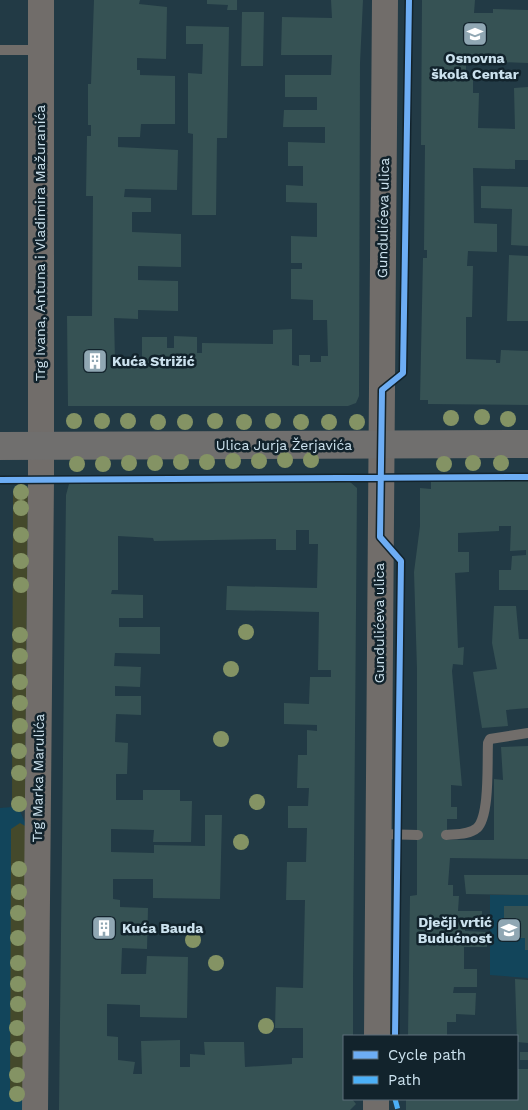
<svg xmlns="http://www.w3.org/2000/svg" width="528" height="1110" font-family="'Work Sans',sans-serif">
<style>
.built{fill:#12455b}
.green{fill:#44492b}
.building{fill:#365254;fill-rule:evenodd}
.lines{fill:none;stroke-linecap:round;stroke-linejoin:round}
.service{stroke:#716d6a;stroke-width:10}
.tertiary{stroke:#716d6a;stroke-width:26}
.secondary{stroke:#706f6e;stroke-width:28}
.quiet{stroke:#4cb0f7;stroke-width:5;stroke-dasharray:10 5;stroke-linecap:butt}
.cycleway-casing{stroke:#12232c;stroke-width:9}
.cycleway{stroke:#6dadf4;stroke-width:6}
.tree{fill:#849364}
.labels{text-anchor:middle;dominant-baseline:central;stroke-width:5;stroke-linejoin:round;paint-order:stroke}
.poi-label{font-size:14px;font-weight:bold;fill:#cce2ee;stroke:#12232c;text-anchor:start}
.street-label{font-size:14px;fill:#cce2ee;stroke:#12232c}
</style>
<rect width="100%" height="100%" fill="#223a45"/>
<!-- built -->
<path class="built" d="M12 807 20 811 27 827 23 1110H0V808Z
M490 895H528V978L490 975Z"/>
<!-- green -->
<path class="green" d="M23 487 28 490 25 804 20 811 12 807 13 493Z
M20 823 27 827 24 1097 16 1101 10 1096 11 829Z"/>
<!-- building -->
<path class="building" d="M94 0H140L139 4 167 7 166 59 137 58V70H140V75L175 76V124H141L140 137H118V147L178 150 177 190 125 189 124 197 151 198V212H132V232L181 234V267L138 266V280L178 281V311L138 310V319L114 318 115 360 142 362V337H167V348H174V336L197 337V353H202V343L273 344V330L292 329V365L299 366V355H310V362H321V356H328L327 320H313V300L291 299V269H302V263H291V236L317 237V203L286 202V185L303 186V166H288V142L325 143V127H283L284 110H317V97H285V75H331L332 55H281L282 17 332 18 331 0H363L360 63 359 396 356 403 348 406H68L67 316H92L93 196H86L87 136H91V125H88V84H91Z
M207 0H237V10H227L228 5 207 4Z
M422 0H475L474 13H493V9L528 10V63L466 61V74L473 75V93H479L478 128 515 129 514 88 528 87V160H515V169L473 168 474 223 497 224V252L468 251 467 266H473L472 317H466V359L496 360V363H500L501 350 528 351V405L428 404V400H420L423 258H427V250H424L425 145H421Z
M242 12H264L263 66H241Z
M186 26 229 27 227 138H217L216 215H192L193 134 188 133V73L202 74 203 44H186Z
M481 186 528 187V246L511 245 512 209 481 208Z
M509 255 528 256V321H507Z
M431 480H528V590H499V570H511L512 556 526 555V550L510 551 511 526H499V531L458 533V552H469V572L455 573 458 648 464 647 463 665 453 664 452 671 462 786 451 785V807H457V819H447V840H494V779L503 780 501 747 528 746V859L450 858 448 885H453V896H459L458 911H482V926L465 925V931L487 932V947H464V969H477V987H454L453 993H476L475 1015 456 1014V1022H447V1036H408L410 896 417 895V669L414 572 420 526V488L431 489Z
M350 482 357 488 353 978V1036H344V1099H352L356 1104 350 1110H59L66 495 69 484ZM296 530H309V544H318L317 588 227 586 226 610 319 612 318 670H331V677H310L309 704 284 703V724L317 725V731L307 730V755H298L297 788H309L308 806H288V828H307L306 862H287L286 900H305L303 988 276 987 275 1028H303V1058H292V1064L245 1067 244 1042H204L205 1055 190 1054V1067H180V1040L141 1041 142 1074H133L135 1062 118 1060V1037L107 1036V1004L140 1005V1017L187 1018 188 957 147 956 146 974H121L122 948 147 949 148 908 120 907V900L113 899V879H153V898L220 899 222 815H205V846L154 845V853L111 852V829L154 830 153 842H191L192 801H180V790H143V800H116V774H127L128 743 115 742 116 714 141 715V696H115V686L140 687 141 667 114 666 115 653 160 654V627H119V618H143V595L111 594 112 590H118V536L153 538 154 541 276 539V550H296Z
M494 606H516L519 639H528V708L506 710 508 726 482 728 473 672 497 669 492 643Z
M464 875H528V895L466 894Z
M504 906H528V950H525V938H504Z
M515 979 528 980V1043L517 1042Z
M520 1052H528V1060H520Z
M517 1069H528V1110H406V1099H517Z"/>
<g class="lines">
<!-- service -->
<path class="service" d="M0 50H40
M379 834 418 835
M446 835C456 834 469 835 477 828 490 816 487 762 488 743L490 739 528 733"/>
<!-- tertiary -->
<path class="tertiary" d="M377 1036 385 0
M35 1110 41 479V0
M376 1110V1099"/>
<!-- secondary -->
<path class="secondary" d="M0 446 528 444"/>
<!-- quiet -->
<path class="quiet" d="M395 1099 398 1110"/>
<defs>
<path id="cycleway" d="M0 480 528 477
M395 1036 401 561 380 537 382 390 403 373 409 0"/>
</defs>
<!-- cycleway casing -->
<use href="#cycleway" class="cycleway-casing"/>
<!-- cycleway -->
<use href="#cycleway" class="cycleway"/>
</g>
<!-- trees -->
<g class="tree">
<circle cx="482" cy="417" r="8"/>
<circle cx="451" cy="418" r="8"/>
<circle cx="508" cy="419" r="8"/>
<circle cx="74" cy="421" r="8"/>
<circle cx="102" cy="421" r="8"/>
<circle cx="128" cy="421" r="8"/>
<circle cx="215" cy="421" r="8"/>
<circle cx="273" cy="421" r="8"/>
<circle cx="158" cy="422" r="8"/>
<circle cx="185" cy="422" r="8"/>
<circle cx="244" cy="422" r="8"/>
<circle cx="301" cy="422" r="8"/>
<circle cx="329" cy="422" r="8"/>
<circle cx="357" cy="422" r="8"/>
<circle cx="285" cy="460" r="8"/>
<circle cx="311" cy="460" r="8"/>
<circle cx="233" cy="461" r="8"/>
<circle cx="259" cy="461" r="8"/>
<circle cx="181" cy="462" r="8"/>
<circle cx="207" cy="462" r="8"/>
<circle cx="129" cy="463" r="8"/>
<circle cx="155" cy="463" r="8"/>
<circle cx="473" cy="463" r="8"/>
<circle cx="501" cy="463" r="8"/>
<circle cx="77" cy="464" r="8"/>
<circle cx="103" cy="464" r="8"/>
<circle cx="444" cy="464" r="8"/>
<circle cx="21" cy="492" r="8"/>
<circle cx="21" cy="508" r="8"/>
<circle cx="21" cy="535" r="8"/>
<circle cx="21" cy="561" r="8"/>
<circle cx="21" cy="585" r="8"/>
<circle cx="246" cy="632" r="8"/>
<circle cx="20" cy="635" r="8"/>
<circle cx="20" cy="656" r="8"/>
<circle cx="231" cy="669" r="8"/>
<circle cx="20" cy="682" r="8"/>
<circle cx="20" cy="703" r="8"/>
<circle cx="20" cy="726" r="8"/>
<circle cx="221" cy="739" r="8"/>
<circle cx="19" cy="751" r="8"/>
<circle cx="19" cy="773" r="8"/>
<circle cx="257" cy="802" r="8"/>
<circle cx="19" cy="804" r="8"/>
<circle cx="241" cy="842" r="8"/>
<circle cx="19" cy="869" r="8"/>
<circle cx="19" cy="892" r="8"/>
<circle cx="18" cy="913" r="8"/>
<circle cx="18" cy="938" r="8"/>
<circle cx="193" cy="940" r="8"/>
<circle cx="18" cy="963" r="8"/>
<circle cx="216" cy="963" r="8"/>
<circle cx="18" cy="984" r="8"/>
<circle cx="18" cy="1004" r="8"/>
<circle cx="266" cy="1026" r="8"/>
<circle cx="17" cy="1028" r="8"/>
<circle cx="18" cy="1049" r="8"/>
<circle cx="17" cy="1075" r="8"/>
<circle cx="17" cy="1094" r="8"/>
</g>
<!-- icons -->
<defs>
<symbol id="school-square" viewBox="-11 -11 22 22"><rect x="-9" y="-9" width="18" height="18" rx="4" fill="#90a7b3" stroke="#12232c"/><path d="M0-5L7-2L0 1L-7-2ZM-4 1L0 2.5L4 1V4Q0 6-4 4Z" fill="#fff"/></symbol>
<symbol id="building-square" viewBox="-11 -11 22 22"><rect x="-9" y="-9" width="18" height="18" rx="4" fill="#90a7b3" stroke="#12232c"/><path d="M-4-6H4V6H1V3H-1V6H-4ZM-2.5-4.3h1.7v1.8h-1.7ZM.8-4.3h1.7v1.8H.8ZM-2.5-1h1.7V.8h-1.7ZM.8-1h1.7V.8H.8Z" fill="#fff"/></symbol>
</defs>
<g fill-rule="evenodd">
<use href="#school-square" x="461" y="20" width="28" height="28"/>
<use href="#building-square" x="81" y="347" width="28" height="28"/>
<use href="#building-square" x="90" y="914" width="28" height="28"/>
<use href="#school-square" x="495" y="916" width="28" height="28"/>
</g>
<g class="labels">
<!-- poi labels -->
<g class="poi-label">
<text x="475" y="58" text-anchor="middle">Osnovna<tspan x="475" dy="16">škola Centar</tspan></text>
<text x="112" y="361">Kuća Strižić</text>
<text x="492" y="922" text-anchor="end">Dječji vrtić<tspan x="492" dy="16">Budućnost</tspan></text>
<text x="122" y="928">Kuća Bauda</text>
</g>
<!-- street labels -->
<g class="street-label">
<text transform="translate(383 218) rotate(-89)">Gundulićeva ulica</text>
<text transform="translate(40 243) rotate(-90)">Trg Ivana, Antuna i Vladimira Mažuranića</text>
<text x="284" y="445">Ulica Jurja Žerjavića</text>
<text transform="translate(379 623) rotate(-90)">Gundulićeva ulica</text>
<text transform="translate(38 778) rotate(-89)">Trg Marka Marulića</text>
</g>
</g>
<!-- legend -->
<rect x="343" y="1035" width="175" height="65" fill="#12232c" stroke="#5c6f7a"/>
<rect x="353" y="1051" width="25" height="8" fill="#6dadf4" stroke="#5c6f7a"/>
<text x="388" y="1060" font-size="15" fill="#cce2ee">Cycle path</text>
<rect x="353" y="1076" width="25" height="8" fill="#4cb0f7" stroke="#5c6f7a"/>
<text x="388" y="1085" font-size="15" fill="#cce2ee">Path</text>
</svg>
